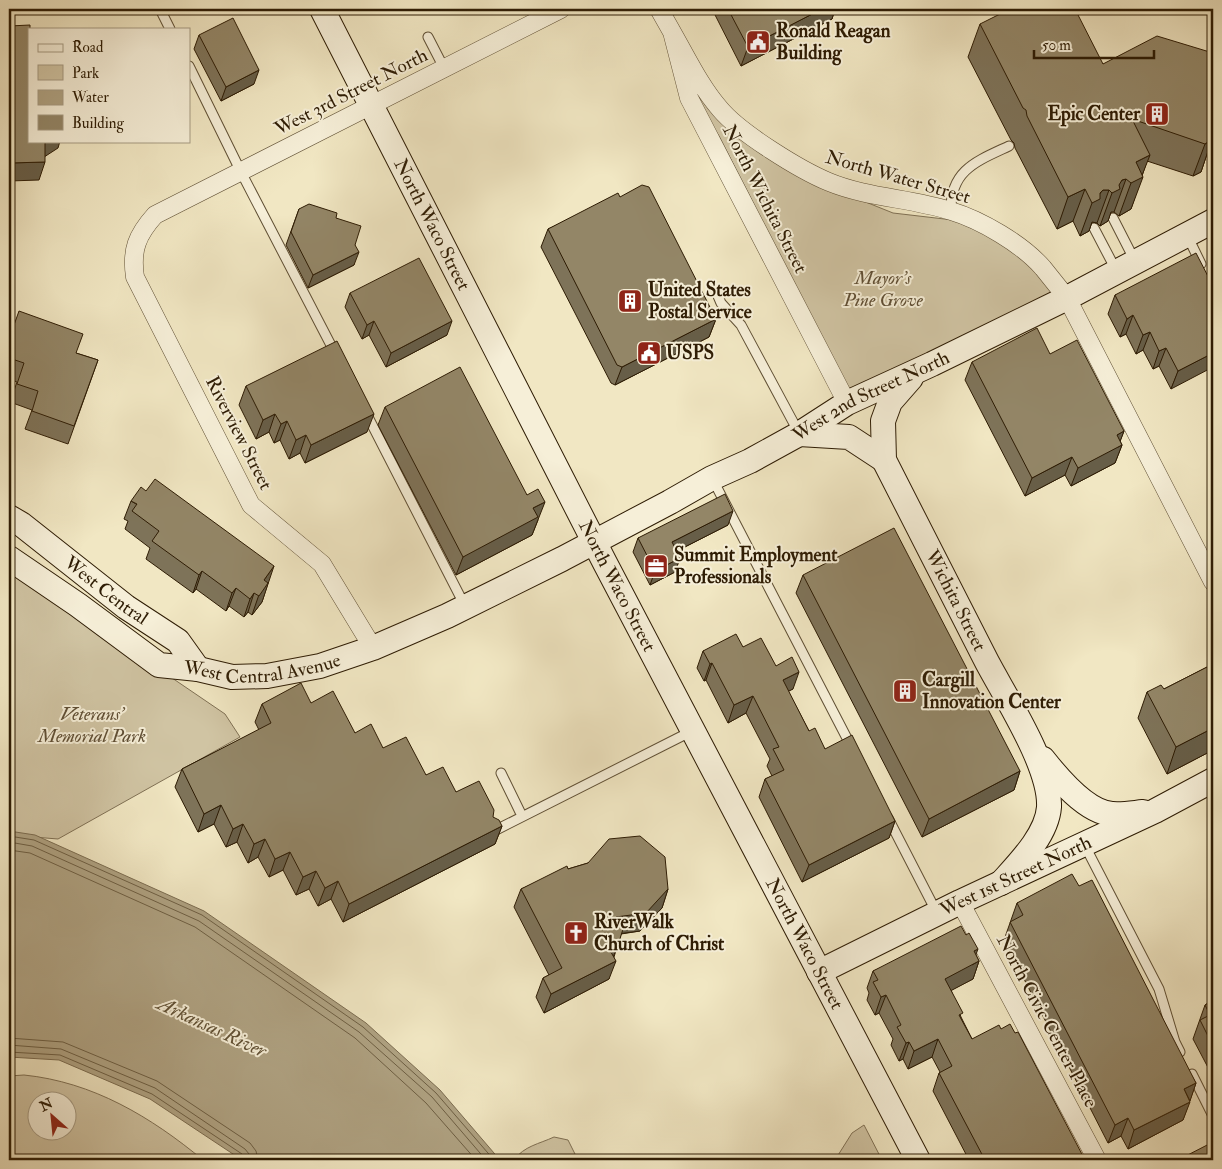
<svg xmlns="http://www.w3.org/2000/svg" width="1222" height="1169" font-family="'IM FELL Double Pica',serif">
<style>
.green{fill:#d0c4a3;stroke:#7f7054;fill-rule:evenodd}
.water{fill:#afa282;stroke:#7b6c50}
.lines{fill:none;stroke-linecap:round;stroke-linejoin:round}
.shore{stroke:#6e5f43;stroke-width:1}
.lane-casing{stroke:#5f4f34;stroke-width:11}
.street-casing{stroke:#5f4f34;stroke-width:19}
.secondary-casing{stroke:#2e1c04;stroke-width:26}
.lane{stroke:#f6efd8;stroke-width:9}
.street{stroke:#f6efd8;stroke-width:18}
.secondary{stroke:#f6efd8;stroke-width:24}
.wall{fill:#7e7359;stroke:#2e1c04}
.shaded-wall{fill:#675e48;stroke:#2e1c04}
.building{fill:#938667;stroke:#2e1c04}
.labels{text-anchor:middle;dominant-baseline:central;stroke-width:4;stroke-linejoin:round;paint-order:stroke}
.poi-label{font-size:19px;font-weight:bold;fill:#2e1c04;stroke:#f6efd8;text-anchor:start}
.street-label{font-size:19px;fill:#2e1c04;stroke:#f6efd8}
.park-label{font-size:19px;font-style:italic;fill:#5f4e34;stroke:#f6efd8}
.water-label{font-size:20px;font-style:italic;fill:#625236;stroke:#f6efd8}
</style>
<rect width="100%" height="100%" fill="#f1e7c3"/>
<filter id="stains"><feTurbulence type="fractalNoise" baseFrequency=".004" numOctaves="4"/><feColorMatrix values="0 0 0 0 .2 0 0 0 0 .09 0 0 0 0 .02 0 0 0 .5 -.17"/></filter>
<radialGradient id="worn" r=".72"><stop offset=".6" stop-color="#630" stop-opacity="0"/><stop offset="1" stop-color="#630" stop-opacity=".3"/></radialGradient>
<!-- green -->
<path class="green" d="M687 88 791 172 893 213 953 220 999 240 1032 266 1053 292 849 391 719 136Z
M9 567 225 714 240 737 58 839 9 835Z
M24 1075C93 1082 151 1117 203 1160H9V1076ZM38 1102H68V1132H38Z
M864 1125 882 1160H835L852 1133Z
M554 1137 568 1140 578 1160H514C524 1146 539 1144 554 1137Z"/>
<!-- water -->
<path class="water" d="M9 831 35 835 204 911 366 1023 440 1090 500 1160H242L150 1099 59 1060 9 1057Z"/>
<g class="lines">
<!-- shore -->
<path class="shore" d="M9 836 34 840 202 915 363 1027 436 1093 494 1160
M9 842 32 846 199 921 359 1032 432 1097 486 1160
M9 850 30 853 195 927 355 1038 426 1103 476 1160
M9 1038 63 1042 157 1081 250 1143 256 1151 258 1160
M9 1045 61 1049 155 1088 245 1149 249 1154 250 1160
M9 1052 60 1055 152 1094 242 1154 244 1160"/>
<defs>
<path id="lane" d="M160 9 170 29
M428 37 444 68
M189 66 241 172 335 353
M951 211C950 170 977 161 1009 146
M1113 218 1135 261
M1094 228 1116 270
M1187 235 1201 264
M718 296 721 303 741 325 799 433
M366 413 465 606
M712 478 852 748
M501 773 522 816
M888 818 937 913
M492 832 692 731
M1084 844 1159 989 1175 1042 1180 1052
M1192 1074 1213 1116"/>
<path id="street" d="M659 9 672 32 689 98 847 403
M672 32C687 58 700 86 720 109 740 133 800 170 829 182 868 198 911 198 951 211 981 220 1022 244 1043 268 1051 278 1059 288 1067 298L1213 582
M373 648 322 564 251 505 135 277C131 250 137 235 155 215L561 9
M960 902 1097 1160"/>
<g id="secondary">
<path id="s1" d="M322 9 605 563 918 1160"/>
<path id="s2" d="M911 378 890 402 883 421 884 460C918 527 953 594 987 662 1006 698 1051 767 1049 807 1047 835 1019 863 1001 883"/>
<path d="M799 434 849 437 884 460"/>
<path id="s3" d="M9 517 21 524 126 607 178 641 198 669"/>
<path id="s4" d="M9 558 78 605 159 665 198 669 232 677 267 676 320 666 373 648 447 616 562 559 670 502 712 478 750 461 799 434 847 403 932 364 1067 298 1213 221"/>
<path d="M1043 759C1058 778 1086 812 1112 814 1122 815 1133 813 1143 812"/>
<path id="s5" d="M819 972 960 902 1155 811 1213 780"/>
</g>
</defs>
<!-- lane casing -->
<use href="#lane" class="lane-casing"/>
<!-- street casing -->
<use href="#street" class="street-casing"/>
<!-- secondary casing -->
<use href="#secondary" class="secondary-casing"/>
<!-- lane -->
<use href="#lane" class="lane"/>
<!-- street -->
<use href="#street" class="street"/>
<!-- secondary -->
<use href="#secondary" class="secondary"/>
</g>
<!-- wall -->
<path class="wall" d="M712 9H835L832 19 741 66Z
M980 24 1103 64 1213 136 1201 172 1193 176 1147 161 1131 209 1119 216 1114 212H1111L1108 221 1100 226 1097 223 1092 222 1089 231 1080 236 1073 221 1057 229 1015 148 1014 143 1011 140 968 57Z
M199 35 254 84 221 101 194 49Z
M620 197 716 319 709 337 615 385 611 383 541 247 548 229Z
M299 209 336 218 355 245 354 265 308 288 286 245Z
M1213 286 1171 389 1159 366 1153 369 1143 350 1136 354 1126 334 1120 337 1108 314 1115 295Z
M350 293 447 335 386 367 369 335 362 339 345 307Z
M9 339 76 353 98 360 68 444 25 429 32 410 10 402 17 382 9 379Z
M1050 354 1124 431 1120 441 1122 445 1115 463 1071 486 1065 475 1025 496 965 380 972 362Z
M246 386 367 432 305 463 300 453 289 459 280 440 274 443 269 432 256 439 239 405Z
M385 407 527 495 538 520 532 535 456 575 378 425Z
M131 501 268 583 262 602 252 615 248 612 244 617 229 606 226 611 196 589 193 593 146 559 150 548 125 529 128 521 124 519Z
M728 525 677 551 680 558 675 572 650 585 633 552 638 538Z
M803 575 1020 771 1014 790 922 837 796 593Z
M743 647 776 666 793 689 788 691 809 731 825 749 895 821 889 838 802 882 759 797 765 779 772 776 767 766 770 759 746 713 728 723 706 680 704 681 697 668 703 651Z
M1213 664V750L1167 774 1138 718 1147 692 1164 689Z
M311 703 355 733 383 748 426 775 456 792 493 817 502 826 495 844 343 922 331 899 318 906 309 889 296 895 283 870 269 877 258 857 248 863 237 842 226 847 214 824 198 832 175 787 182 769 259 730 255 722 262 704Z
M588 863 668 889 662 908 640 931 621 934 614 957 609 979 544 1013 536 997 543 978 549 975 514 907 521 889 568 869Z
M1079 886 1196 1083 1183 1120 1128 1149 1121 1136 1108 1143 1004 940 1017 903Z
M966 935 979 961 973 979 951 990 961 1017 972 1039 1085 1160H969L933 1091 939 1073 940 1072 932 1057 908 1069 903 1059 899 1061 891 1045 893 1039 879 1013 875 1015 867 1000 869 993 867 988 873 971Z
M1213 1000V1077L1193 1039 1205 1005Z"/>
<!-- shaded-wall -->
<path class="shaded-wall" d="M473 9H480L472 13Z
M822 9H835L832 19 741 66 748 47Z
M259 70 254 84 221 101 226 87Z
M1212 139 1201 172 1193 176 1205 144Z
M47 141H60L58 148 38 161 45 143Z
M1150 155 1141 178 1143 177 1131 209 1119 216 1131 183 1136 162Z
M45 162 39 180 9 181V163Z
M1126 179 1114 212H1111L1108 221 1100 226 1112 193 1122 180Z
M1085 189 1073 221 1057 229 1068 197Z
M1103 190H1109L1097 223 1092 222 1089 231 1080 236 1092 203Z
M359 252 354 265 308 288 313 275Z
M1133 315 1126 334 1120 337 1127 319Z
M716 319 709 337 615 385 622 367Z
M374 321 369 335 362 339 367 325Z
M452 321 447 335 386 367 391 353Z
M1150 332 1143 350 1136 354 1143 335Z
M1166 348 1159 366 1153 369 1159 351Z
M1213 353V367L1171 389 1178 371Z
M275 414 269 432 256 439 263 420Z
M374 414 367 432 305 463 311 445Z
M287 421 280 440 274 443 281 424Z
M1124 431 1118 447 1122 445 1115 463 1071 486 1078 468 1117 435Z
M306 435 300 453 289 459 296 440Z
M1072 457 1065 475 1025 496 1032 478Z
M545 502 532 535 456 575 463 557 533 508Z
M733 511 728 525 667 556 672 542Z
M680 558 675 572 650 585 655 571Z
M274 566 262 602 252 615 264 580Z
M202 571 196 589 193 593 199 575Z
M236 588 229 606 226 611 232 593Z
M254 593 248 612 244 617 250 599Z
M712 663 706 680 704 681 710 664Z
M799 672 793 689 777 697 783 680Z
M753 696 746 713 728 723 734 705Z
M1213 728V750L1167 774 1176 747Z
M1020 771 1014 790 922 837 929 819Z
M221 805 214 824 198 832 204 814Z
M895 821 889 838 802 882 809 865Z
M243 824 237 842 226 847 233 829Z
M502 826 495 844 343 922 349 904Z
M265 839 258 857 248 863 254 844Z
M290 852 283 870 269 877 275 859Z
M316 871 309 889 296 895 303 877Z
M338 881 331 899 318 906 325 888Z
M668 889 662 908 640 931 610 935 616 917Z
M619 942 612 960 608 947Z
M978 949 972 965 979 961 973 979 939 997 945 979 974 951Z
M616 961 609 979 544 1013 551 994Z
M886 995 879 1013 875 1015 881 997Z
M938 1039 932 1057 908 1069 914 1051Z
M909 1042 903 1059 899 1061 906 1043Z
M1196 1083 1190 1101 1184 1089Z
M1190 1102 1183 1120 1128 1149 1134 1130Z
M1128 1118 1121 1136 1108 1143 1115 1125Z"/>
<!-- building -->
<path class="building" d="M728 9H822L748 47Z
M1010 9H1075L1103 64 1157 36 1213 53V136L1212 139 1205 144 1132 119 1150 155 1136 162 1143 177 1131 183 1126 179 1122 180 1119 185 1120 189 1112 193 1109 190H1103L1100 193V199L1092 203 1085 189 1068 197 1027 116 1026 110 1023 108 980 24Z
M233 18 259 70 226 87 199 35Z
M30 25V29H29V141H47L45 143V162L9 163V26Z
M642 185 649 187 716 319 622 367 617 365 548 229 618 193 620 197Z
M309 204 337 213 336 218 361 226 355 245 359 252 313 275 291 232 299 209Z
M1196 253 1213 286V353L1178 371 1166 348 1159 351 1150 332 1143 335 1133 315 1127 319 1115 295Z
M419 258 452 321 391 353 374 321 367 325 350 293Z
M19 311 83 334 76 353 98 360 74 426 32 411 38 391 17 384 24 363 9 358V339Z
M1037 328 1050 354 1077 340 1124 431 1117 435 1122 445 1078 468 1072 457 1032 478 972 362Z
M337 341 374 414 311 445 306 435 296 440 287 421 281 424 275 414 263 420 246 386Z
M460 367 527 495 538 489 545 502 533 508 538 517 463 557 385 407Z
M155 479 274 566 264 580 268 583 259 596 254 593 250 599 236 588 232 593 202 571 199 575 152 541 159 531 132 511 137 504 131 501 141 487 146 491Z
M725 494 733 511 672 542 680 558 655 571 638 538Z
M894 528 1020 771 929 819 803 575Z
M736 634 743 647 761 638 776 666 792 657 799 672 783 680 809 731 815 728 825 749 852 735 895 821 809 865 765 779 784 770 773 749 779 747 753 696 734 705 712 663 710 664 703 651Z
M1213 664V728L1176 747 1147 692 1161 685 1164 689Z
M301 683 311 703 333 691 355 733 371 724 383 748 406 737 426 775 443 767 456 792 479 781 494 810 493 817 499 820 502 826 349 904 338 881 325 888 316 871 303 877 290 852 275 859 265 839 254 844 243 824 233 829 221 805 204 814 182 769 271 723 262 704Z
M640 836 665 857 668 889 646 913 616 917 623 929 619 942 608 947 616 961 551 994 543 978 562 968 521 889 567 866 568 869 588 863 609 839Z
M1072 874 1079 886 1092 880 1196 1083 1184 1089 1190 1102 1134 1130 1128 1118 1115 1125 1010 922 1023 915 1017 903Z
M961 926 966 935 969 933 978 949 974 951 979 961 945 979 963 1013 959 1015 972 1039 999 1025 1001 1029 1010 1024 1015 1033 1018 1032 1085 1160H985L939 1073 952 1066 938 1039 914 1051 909 1042 906 1043 897 1027 901 1025 886 995 881 997 873 982 878 980 873 971Z
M1213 1000V1046L1200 1020 1210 1015 1205 1005Z
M1213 1142V1160H1178Z"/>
<!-- icons -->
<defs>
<symbol id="civic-square" viewBox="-11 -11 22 22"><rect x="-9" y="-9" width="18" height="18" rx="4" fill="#8f2418" stroke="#f6efd8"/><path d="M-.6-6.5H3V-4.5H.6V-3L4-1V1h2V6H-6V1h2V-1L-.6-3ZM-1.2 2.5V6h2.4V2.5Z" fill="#fff"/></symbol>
<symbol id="building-square" viewBox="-11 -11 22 22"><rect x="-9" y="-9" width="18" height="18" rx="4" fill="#8f2418" stroke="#f6efd8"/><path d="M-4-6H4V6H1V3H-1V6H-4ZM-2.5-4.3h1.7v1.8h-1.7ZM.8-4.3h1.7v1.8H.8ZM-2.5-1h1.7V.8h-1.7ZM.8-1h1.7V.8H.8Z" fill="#fff"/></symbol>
<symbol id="office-square" viewBox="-11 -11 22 22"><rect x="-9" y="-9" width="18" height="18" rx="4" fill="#8f2418" stroke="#f6efd8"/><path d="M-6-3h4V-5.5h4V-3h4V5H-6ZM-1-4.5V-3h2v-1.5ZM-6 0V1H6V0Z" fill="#fff"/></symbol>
<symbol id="church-square" viewBox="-11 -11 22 22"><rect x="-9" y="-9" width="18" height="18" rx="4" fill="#8f2418" stroke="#f6efd8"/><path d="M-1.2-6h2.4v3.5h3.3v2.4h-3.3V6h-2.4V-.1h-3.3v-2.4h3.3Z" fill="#fff"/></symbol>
</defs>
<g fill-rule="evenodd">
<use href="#civic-square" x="744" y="28" width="28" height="28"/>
<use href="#building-square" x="1143" y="100" width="28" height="28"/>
<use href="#building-square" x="616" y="287" width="28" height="28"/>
<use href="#civic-square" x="635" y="339" width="28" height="28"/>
<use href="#office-square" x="642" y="552" width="28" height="28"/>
<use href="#building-square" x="891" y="677" width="28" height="28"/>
<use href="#church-square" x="562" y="919" width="28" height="28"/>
</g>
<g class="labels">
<!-- poi labels -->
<g class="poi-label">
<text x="776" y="31">Ronald Reagan<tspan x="776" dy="22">Building</tspan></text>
<text x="1140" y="114" text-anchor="end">Epic Center</text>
<text x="648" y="290">United States<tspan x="648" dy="22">Postal Service</tspan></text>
<text x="666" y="353">USPS</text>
<text x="674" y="555">Summit Employment<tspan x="674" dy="22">Professionals</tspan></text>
<text x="922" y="680">Cargill<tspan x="922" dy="22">Innovation Center</tspan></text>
<text x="594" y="922">RiverWalk<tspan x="594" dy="22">Church of Christ</tspan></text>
</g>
<!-- street labels -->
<g class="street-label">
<text transform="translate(351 92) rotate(-27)">West 3rd Street North</text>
<text transform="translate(898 177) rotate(16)">North Water Street</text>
<text transform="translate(765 199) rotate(63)">North Wichita Street</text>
<text stroke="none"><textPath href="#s1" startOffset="242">North Waco Street</textPath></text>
<text stroke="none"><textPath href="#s4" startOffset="962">West 2nd Street North</textPath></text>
<text transform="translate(239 433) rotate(63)">Riverview Street</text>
<text stroke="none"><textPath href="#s1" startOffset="648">North Waco Street</textPath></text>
<text stroke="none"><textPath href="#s3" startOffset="122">West Central</textPath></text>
<text stroke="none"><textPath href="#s2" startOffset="249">Wichita Street</textPath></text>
<text stroke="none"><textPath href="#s4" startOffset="289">West Central Avenue</textPath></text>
<text stroke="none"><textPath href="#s5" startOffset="219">West 1st Street North</textPath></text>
<text stroke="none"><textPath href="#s1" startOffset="1052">North Waco Street</textPath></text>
<text transform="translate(1047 1021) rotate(62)">North Civic Center Place</text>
</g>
<!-- park labels -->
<g class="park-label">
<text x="883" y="278">Mayor's<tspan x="883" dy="22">Pine Grove</tspan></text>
<text x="92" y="714">Veterans’<tspan x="92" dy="22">Memorial Park</tspan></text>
</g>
<!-- water labels -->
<g class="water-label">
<text transform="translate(212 1027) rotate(25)">Arkansas River</text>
</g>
</g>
<!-- margin -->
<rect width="1222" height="1169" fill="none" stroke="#f1e7c3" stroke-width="30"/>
<rect x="10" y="10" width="1202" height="1149" fill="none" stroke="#2e1c04" stroke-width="2.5"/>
<rect x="15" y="15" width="1192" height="1139" fill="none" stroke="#2e1c04"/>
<!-- legend -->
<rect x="28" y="28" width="162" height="115" fill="#f6efd8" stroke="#a69b83"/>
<rect x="38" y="44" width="25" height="8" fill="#f6efd8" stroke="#a69b83"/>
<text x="72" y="52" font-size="15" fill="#2e1c04">Road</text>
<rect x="38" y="65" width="25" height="15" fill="#d0c4a3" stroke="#a69b83"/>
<text x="72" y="78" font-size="15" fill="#2e1c04">Park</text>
<rect x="38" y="90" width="25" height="15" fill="#afa282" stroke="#a69b83"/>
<text x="72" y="102" font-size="15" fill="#2e1c04">Water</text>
<rect x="38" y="115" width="25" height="15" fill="#938667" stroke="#a69b83"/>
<text x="72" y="128" font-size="15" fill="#2e1c04">Building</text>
<!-- north arrow -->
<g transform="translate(52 1116) rotate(333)"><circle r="24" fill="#f6efd8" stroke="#a69b83"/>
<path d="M0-4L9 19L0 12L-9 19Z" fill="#8f2418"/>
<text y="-8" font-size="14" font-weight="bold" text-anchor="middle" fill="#2e1c04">N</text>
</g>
<!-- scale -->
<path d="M1034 50v8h120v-8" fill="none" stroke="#2e1c04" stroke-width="2.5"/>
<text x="1042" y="50" font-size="15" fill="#2e1c04" stroke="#f6efd8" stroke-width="4" paint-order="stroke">50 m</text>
<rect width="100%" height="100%" filter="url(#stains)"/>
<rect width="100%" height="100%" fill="url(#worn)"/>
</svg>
